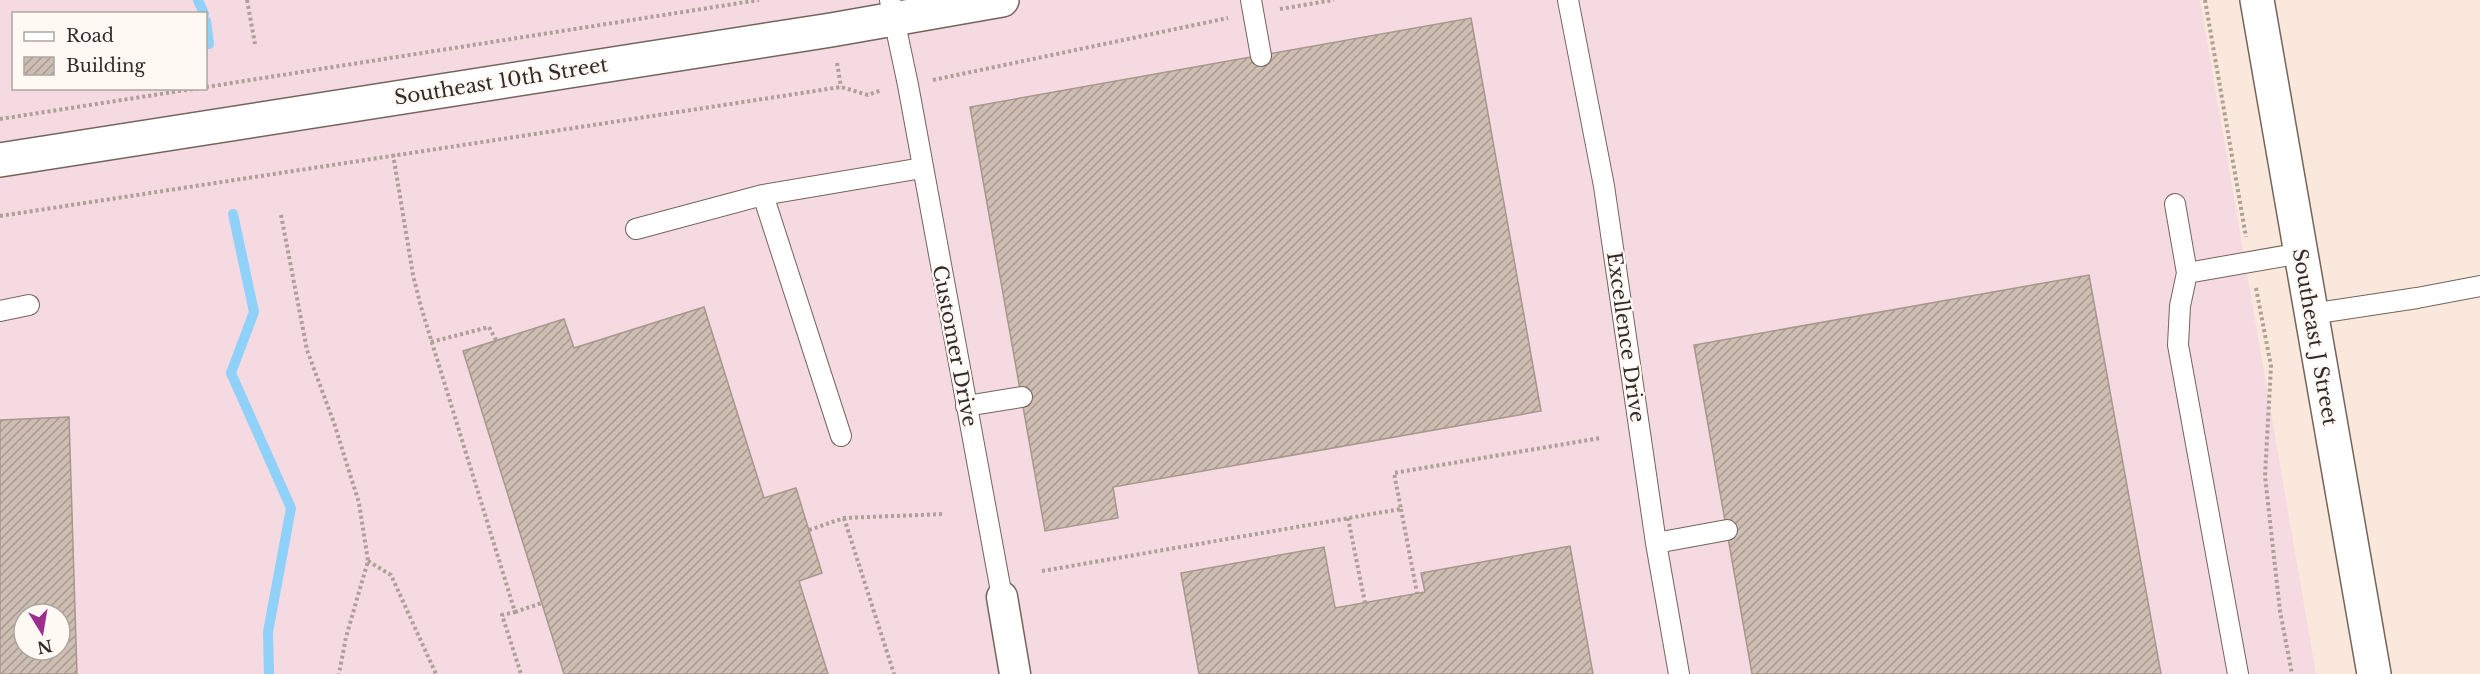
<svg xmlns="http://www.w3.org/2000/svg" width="2480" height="674" font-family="'Libre Baskerville',serif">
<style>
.commercial{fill:#f5dae1;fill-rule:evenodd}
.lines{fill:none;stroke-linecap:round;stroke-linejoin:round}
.stream{stroke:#90d1fa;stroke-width:10}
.building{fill:url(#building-hatch);stroke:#a7978c;stroke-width:1.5;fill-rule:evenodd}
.service-casing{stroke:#74655b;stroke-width:22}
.pedestrian-casing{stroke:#74655b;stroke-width:33}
.tertiary-casing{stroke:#74655b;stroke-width:36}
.secondary-casing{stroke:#74655b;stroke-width:36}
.path{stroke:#ada097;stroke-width:4;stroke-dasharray:3 3;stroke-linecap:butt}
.service{stroke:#fff;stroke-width:20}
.pedestrian{stroke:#fff;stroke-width:30}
.tertiary{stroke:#fff;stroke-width:33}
.secondary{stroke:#fff;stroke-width:33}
.labels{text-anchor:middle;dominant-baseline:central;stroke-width:4.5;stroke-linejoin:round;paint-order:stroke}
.street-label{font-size:20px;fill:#322c28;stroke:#fff8f3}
</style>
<defs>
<pattern id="building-hatch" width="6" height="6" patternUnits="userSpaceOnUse" patternTransform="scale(1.5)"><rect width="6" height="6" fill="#cebdb2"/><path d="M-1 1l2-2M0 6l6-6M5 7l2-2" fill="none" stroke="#a89a91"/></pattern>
</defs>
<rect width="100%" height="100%" fill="#fae8dd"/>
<!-- commercial -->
<path class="commercial" d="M0 0H2200L2316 674H0ZM14 14H206V88H14ZM24 614H60V650H24Z"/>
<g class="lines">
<!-- stream -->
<path class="stream" d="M198 0 204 14
M206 21 209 44
M233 214 254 312 231 373 291 508 268 632 269 674"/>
</g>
<!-- building -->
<path class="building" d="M1471 18 1541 411 1113 487 1118 518 1045 531 970 107Z
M2089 275 2161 674H1752L1694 345Z
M704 307 764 498 796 488 822 573 799 581 828 674H564L463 351 564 319 574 348Z
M69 417 77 674H0V420ZM24 614H60V650H24Z
M1570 546 1593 674H1199L1181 573 1324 547 1335 608 1425 592 1421 573Z"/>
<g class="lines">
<defs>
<path id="service" d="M890 0 908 85 1002 597
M1251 0 1261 56
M1568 0 1604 186 1656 543 1679 674
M2175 204 2187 273 2180 306 2178 345 2238 674
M636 229 763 195
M2187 273 2301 253
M0 311 29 305
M2311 314 2417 298 2480 286
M966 406 1022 397
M841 436 763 195 922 168
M1656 543 1727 530"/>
<path id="pedestrian" d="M1002 597 1015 674"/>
<path id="tertiary" d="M0 160 831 30 1002 0"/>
<path id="secondary" d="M2257 0 2374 674"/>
</defs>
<!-- service casing -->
<use href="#service" class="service-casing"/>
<!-- pedestrian casing -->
<use href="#pedestrian" class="pedestrian-casing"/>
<!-- tertiary casing -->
<use href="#tertiary" class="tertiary-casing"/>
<!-- secondary casing -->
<use href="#secondary" class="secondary-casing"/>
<!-- path -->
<path class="path" d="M247 0 255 44
M2205 0 2246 237
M1280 9 1334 0
M837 63 841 87
M933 80 1228 18
M206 87 759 0
M0 119 199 88
M393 154 413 275 421 307 515 612 502 615 521 674
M281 215 307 350 334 423 359 503 368 561 346 637 339 674
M0 216 841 87 868 95 882 90
M2256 288 2271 366 2265 476 2280 611 2292 674
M431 342 489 327 496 340
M1401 509 1417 593
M844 518 894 674
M1348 518 1365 603
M809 530 844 518 944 514
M368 561 391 575 436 674
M1042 571 1401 509 1394 473 1600 438
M515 612 542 603"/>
<!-- service -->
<use href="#service" class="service"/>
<!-- pedestrian -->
<use href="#pedestrian" class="pedestrian"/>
<!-- tertiary -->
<use href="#tertiary" class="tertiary"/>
<!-- secondary -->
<use href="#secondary" class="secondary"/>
</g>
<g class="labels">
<!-- street labels -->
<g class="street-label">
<text transform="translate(501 81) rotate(-9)">Southeast 10th Street</text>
<text transform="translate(1626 337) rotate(82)">Excellence Drive</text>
<text transform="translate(2315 337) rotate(80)">Southeast J Street</text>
<text transform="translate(955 346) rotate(79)">Customer Drive</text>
</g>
</g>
<!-- legend -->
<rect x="12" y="12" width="195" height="78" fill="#fff8f3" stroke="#ada6a2" stroke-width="1.5"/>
<rect x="24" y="32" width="30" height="9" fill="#ffffff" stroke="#ada6a2" stroke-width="1.5"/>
<text x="66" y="42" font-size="18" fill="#322c28">Road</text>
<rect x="24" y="57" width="30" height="18" fill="url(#building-hatch)" stroke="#ada6a2" stroke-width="1.5"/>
<text x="66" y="72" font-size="18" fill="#322c28">Building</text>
<!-- north arrow -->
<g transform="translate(42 632) rotate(169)"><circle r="28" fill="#fff8f3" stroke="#ada6a2" stroke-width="1.5"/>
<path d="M0-4.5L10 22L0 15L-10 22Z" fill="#9d2e8d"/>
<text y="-9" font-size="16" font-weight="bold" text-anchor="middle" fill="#322c28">N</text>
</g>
</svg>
